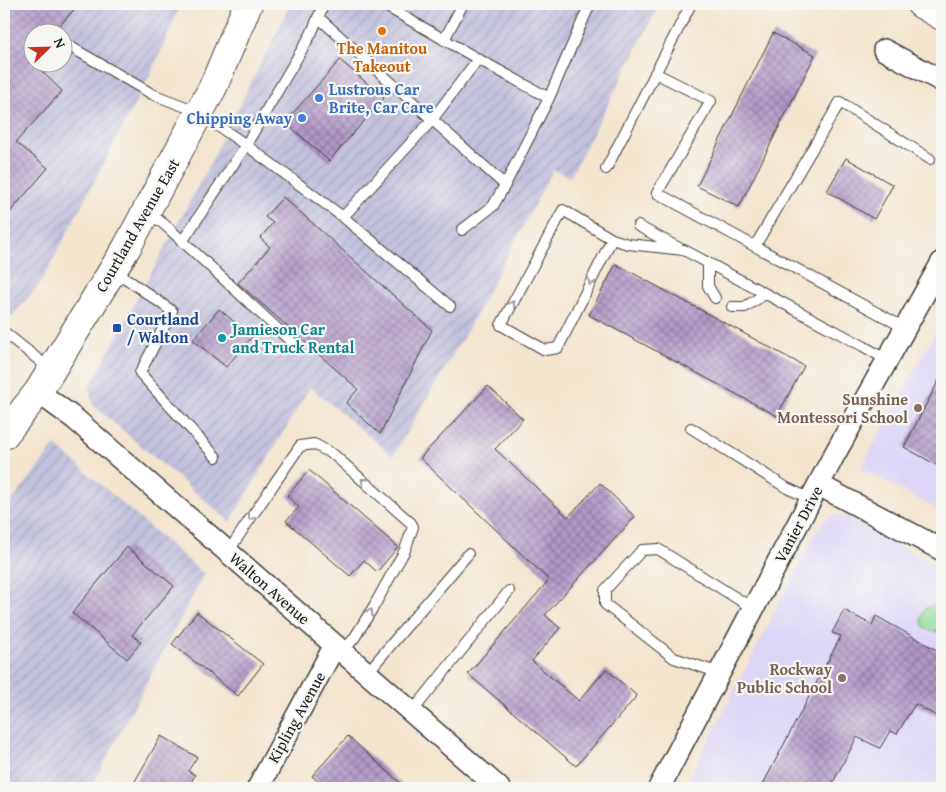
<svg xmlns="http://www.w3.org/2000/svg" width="946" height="792" font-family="'Gentium Book Plus',serif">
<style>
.built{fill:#dcd5f6}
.industrial{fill:url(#industrial-furrows);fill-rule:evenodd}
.park{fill:url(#park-tufts);stroke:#587d5b}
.building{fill:url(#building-cross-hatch)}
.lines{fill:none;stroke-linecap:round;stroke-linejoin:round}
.lane-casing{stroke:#3c3a37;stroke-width:12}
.street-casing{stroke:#3c3a37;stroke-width:24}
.secondary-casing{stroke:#3c3a37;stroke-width:30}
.highway-casing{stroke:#3c3a37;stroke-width:30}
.lane{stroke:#fff;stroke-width:10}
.street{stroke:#fff;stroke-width:21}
.secondary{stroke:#fff;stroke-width:28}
.highway{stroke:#fff;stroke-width:28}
.oneway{stroke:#999}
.food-dot{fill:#e8710a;stroke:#f6f6f2;stroke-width:2}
.shop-dot{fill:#3f7fe0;stroke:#f6f6f2;stroke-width:2}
.transit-dot{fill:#1a4fb4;stroke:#f6f6f2;stroke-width:2}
.culture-dot{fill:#0f9aa8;stroke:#f6f6f2;stroke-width:2}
.education-dot{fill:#8d6e63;stroke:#f6f6f2;stroke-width:2}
.labels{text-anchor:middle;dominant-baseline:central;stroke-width:4.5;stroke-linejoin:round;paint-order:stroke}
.food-label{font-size:16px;font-weight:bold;fill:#c56008;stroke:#f6f6f2}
.shop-label{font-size:16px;font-weight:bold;fill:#366cbe;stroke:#f6f6f2;text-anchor:start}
.street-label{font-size:16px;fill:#1c1c1c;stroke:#f6f6f2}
.transit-label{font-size:16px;font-weight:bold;fill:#164399;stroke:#f6f6f2;text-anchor:start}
.culture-label{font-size:16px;font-weight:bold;fill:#0d838f;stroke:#f6f6f2;text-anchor:start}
.education-label{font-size:16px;font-weight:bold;fill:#785e54;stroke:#f6f6f2;text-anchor:end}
</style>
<defs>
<pattern id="industrial-furrows" width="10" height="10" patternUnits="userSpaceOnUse" patternTransform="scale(1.25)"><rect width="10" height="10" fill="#c2c1dc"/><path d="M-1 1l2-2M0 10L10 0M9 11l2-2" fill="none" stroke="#a6a5bc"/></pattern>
<pattern id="park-tufts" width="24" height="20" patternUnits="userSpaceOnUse" patternTransform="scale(1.25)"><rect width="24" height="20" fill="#93de9a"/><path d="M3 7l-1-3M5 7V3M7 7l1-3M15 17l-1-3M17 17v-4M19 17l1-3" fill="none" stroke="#7ebe84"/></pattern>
<pattern id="building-cross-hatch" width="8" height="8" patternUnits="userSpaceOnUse" patternTransform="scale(1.25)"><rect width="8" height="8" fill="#b29ac7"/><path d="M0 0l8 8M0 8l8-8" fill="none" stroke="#907da1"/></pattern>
</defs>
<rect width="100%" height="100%" fill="#f6f6f2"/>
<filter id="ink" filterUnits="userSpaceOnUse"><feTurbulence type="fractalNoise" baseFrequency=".02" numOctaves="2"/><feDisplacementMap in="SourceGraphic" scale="10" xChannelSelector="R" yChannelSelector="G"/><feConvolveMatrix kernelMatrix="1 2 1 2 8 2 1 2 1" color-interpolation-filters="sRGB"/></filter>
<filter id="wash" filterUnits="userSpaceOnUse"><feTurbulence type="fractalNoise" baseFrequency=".0096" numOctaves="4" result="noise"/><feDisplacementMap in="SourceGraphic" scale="20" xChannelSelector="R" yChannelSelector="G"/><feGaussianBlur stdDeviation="1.12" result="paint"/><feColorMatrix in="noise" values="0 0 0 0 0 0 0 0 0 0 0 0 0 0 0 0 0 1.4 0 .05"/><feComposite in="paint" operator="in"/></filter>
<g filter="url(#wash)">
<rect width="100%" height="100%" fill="#f3e4ce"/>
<!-- built -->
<path class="built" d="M942 320V512L861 468Z
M841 514 942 569V788H684L818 528 829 516Z"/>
<!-- industrial -->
<path class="industrial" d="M4 4H181L156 63 42 281 4 325ZM32 32H62V62H32Z
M291 4H660L570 177 553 170 468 329 393 456 310 387 230 522 93 405 89 388 204 175Z
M55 445 204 574 91 788H4V512Z"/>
<!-- park -->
<path class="park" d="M935 604H942V631L936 632 924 628 921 618 925 609Z"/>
<g id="blocks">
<!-- building -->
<path class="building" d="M4 4H79L54 32H32V62L62 91 16 142 48 168 4 219Z
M773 33 815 55 739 207 697 186Z
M340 60 384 98 329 161 285 122Z
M846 158 893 185 874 219 827 191Z
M283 197 432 330 380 434 346 403 358 389 238 283 270 247 260 238 273 223 265 217Z
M616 264 804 366 777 416 589 315Z
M219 309 252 337 226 367 193 340Z
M942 374V468L904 447Z
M488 386 523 419 495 449 568 517 600 483 635 517 545 615 560 628 532 661 579 701 606 669 637 696 576 766 468 674 549 580 420 458Z
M309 470 398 547 377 572 364 560 350 576 286 521 299 507 287 496Z
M127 547 174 586 132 635 141 642 127 659 72 613Z
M844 610 872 625 876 616 942 653V719L915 704 897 734 890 731 880 748 857 737 830 788H761L841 636 832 633Z
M197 612 263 664 238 696 172 644Z
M161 736 197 757 188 771 195 775 188 788H131Z
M348 736 406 788H326L312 776Z"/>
</g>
</g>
<g filter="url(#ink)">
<use href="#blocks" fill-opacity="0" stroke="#3c3a37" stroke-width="1"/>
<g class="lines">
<defs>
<path id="lane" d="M324 4 311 34 246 145 343 217 450 306
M382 4 478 59 549 98
M318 17 505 185 549 98 590 4
M444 40 463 4
M69 46 152 94 199 112 218 126 246 145 182 242
M655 73 711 101 657 193 905 328
M606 169 691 4
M148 212 165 225 295 345
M343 217 432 120 478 59
M638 226 679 248
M462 230 493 206 505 185
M612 239 558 348 545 350 501 325 563 210 612 239 628 244 684 250 863 346 887 360
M755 246 840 102 930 159
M708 263V286L715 298
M114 270 172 311 140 373 216 457
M732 307H745L765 294
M4 332 50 369
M691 428 787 488 811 499
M228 552 248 522 300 446 314 444 334 455 411 523 413 527 405 550 374 606 355 637 343 652
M367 673 468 554
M720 673 674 658 605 604V590L642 550 658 549 754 609
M412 712 509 591"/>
<path id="street" d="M884 50 942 81
M38 392 75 419 499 788
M819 485 942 550
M258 788 335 645
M659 788 832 459 942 262"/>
<path id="secondary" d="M4 435 38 392 127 247 213 87 248 4"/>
<path id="highway" d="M921 4 942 16"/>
</defs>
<!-- lane casing -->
<use href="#lane" class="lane-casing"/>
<!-- street casing -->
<use href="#street" class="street-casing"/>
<!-- secondary casing -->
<use href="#secondary" class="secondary-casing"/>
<!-- highway casing -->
<use href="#highway" class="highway-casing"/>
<!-- lane -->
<use href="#lane" class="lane"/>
<!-- street -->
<use href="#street" class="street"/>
<!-- secondary -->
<use href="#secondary" class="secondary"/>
<!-- highway -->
<use href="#highway" class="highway"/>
</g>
<!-- one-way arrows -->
<defs><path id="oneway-chevron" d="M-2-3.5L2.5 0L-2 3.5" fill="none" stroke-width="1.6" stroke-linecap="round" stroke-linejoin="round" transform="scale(1.25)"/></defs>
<g class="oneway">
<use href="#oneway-chevron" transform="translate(591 282) rotate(116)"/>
<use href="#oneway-chevron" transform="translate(512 304) rotate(-62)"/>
<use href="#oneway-chevron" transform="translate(364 481) rotate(-139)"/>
<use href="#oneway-chevron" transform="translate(251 517) rotate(124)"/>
<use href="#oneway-chevron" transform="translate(370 612) rotate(-58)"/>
</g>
</g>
<!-- markers -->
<circle class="food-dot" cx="382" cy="31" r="5"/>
<g class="shop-dot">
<circle cx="319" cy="98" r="5"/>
<circle cx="302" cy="118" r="5"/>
</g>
<rect class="transit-dot" x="112" y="323" width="10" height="10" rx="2.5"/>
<circle class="culture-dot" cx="222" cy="338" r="5"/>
<g class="education-dot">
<circle cx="918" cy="408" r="5"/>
<circle cx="842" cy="678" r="5"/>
</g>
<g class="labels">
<!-- food labels -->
<g class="food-label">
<text x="382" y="48">The Manitou<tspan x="382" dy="18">Takeout</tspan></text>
</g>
<!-- shop labels -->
<g class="shop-label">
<text x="329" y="89">Lustrous Car<tspan x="329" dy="18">Brite, Car Care</tspan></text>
<text x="292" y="118" text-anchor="end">Chipping Away</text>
</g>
<!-- street labels -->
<g class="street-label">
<text transform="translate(137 225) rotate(-60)">Courtland Avenue East</text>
<text transform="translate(798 524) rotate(-62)">Vanier Drive</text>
<text transform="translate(270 588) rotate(41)">Walton Avenue</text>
<text transform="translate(296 717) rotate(-61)">Kipling Avenue</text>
</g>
<!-- transit labels -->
<g class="transit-label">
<text x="127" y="319">Courtland<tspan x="127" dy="18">/ Walton</tspan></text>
</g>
<!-- culture labels -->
<g class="culture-label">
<text x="232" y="329">Jamieson Car<tspan x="232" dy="18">and Truck Rental</tspan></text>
</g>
<!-- education labels -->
<g class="education-label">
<text x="908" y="399">Sunshine<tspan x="908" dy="18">Montessori School</tspan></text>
<text x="832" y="669">Rockway<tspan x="832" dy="18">Public School</tspan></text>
</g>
</g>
<!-- margin -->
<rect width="946" height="792" fill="none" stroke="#f6f6f2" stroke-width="20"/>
<!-- north arrow -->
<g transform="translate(48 48) rotate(67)"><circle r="24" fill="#f6f6f2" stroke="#9f9f9c"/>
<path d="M0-4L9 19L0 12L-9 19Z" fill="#c8321e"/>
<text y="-8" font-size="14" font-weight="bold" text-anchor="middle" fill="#1c1c1c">N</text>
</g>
</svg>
